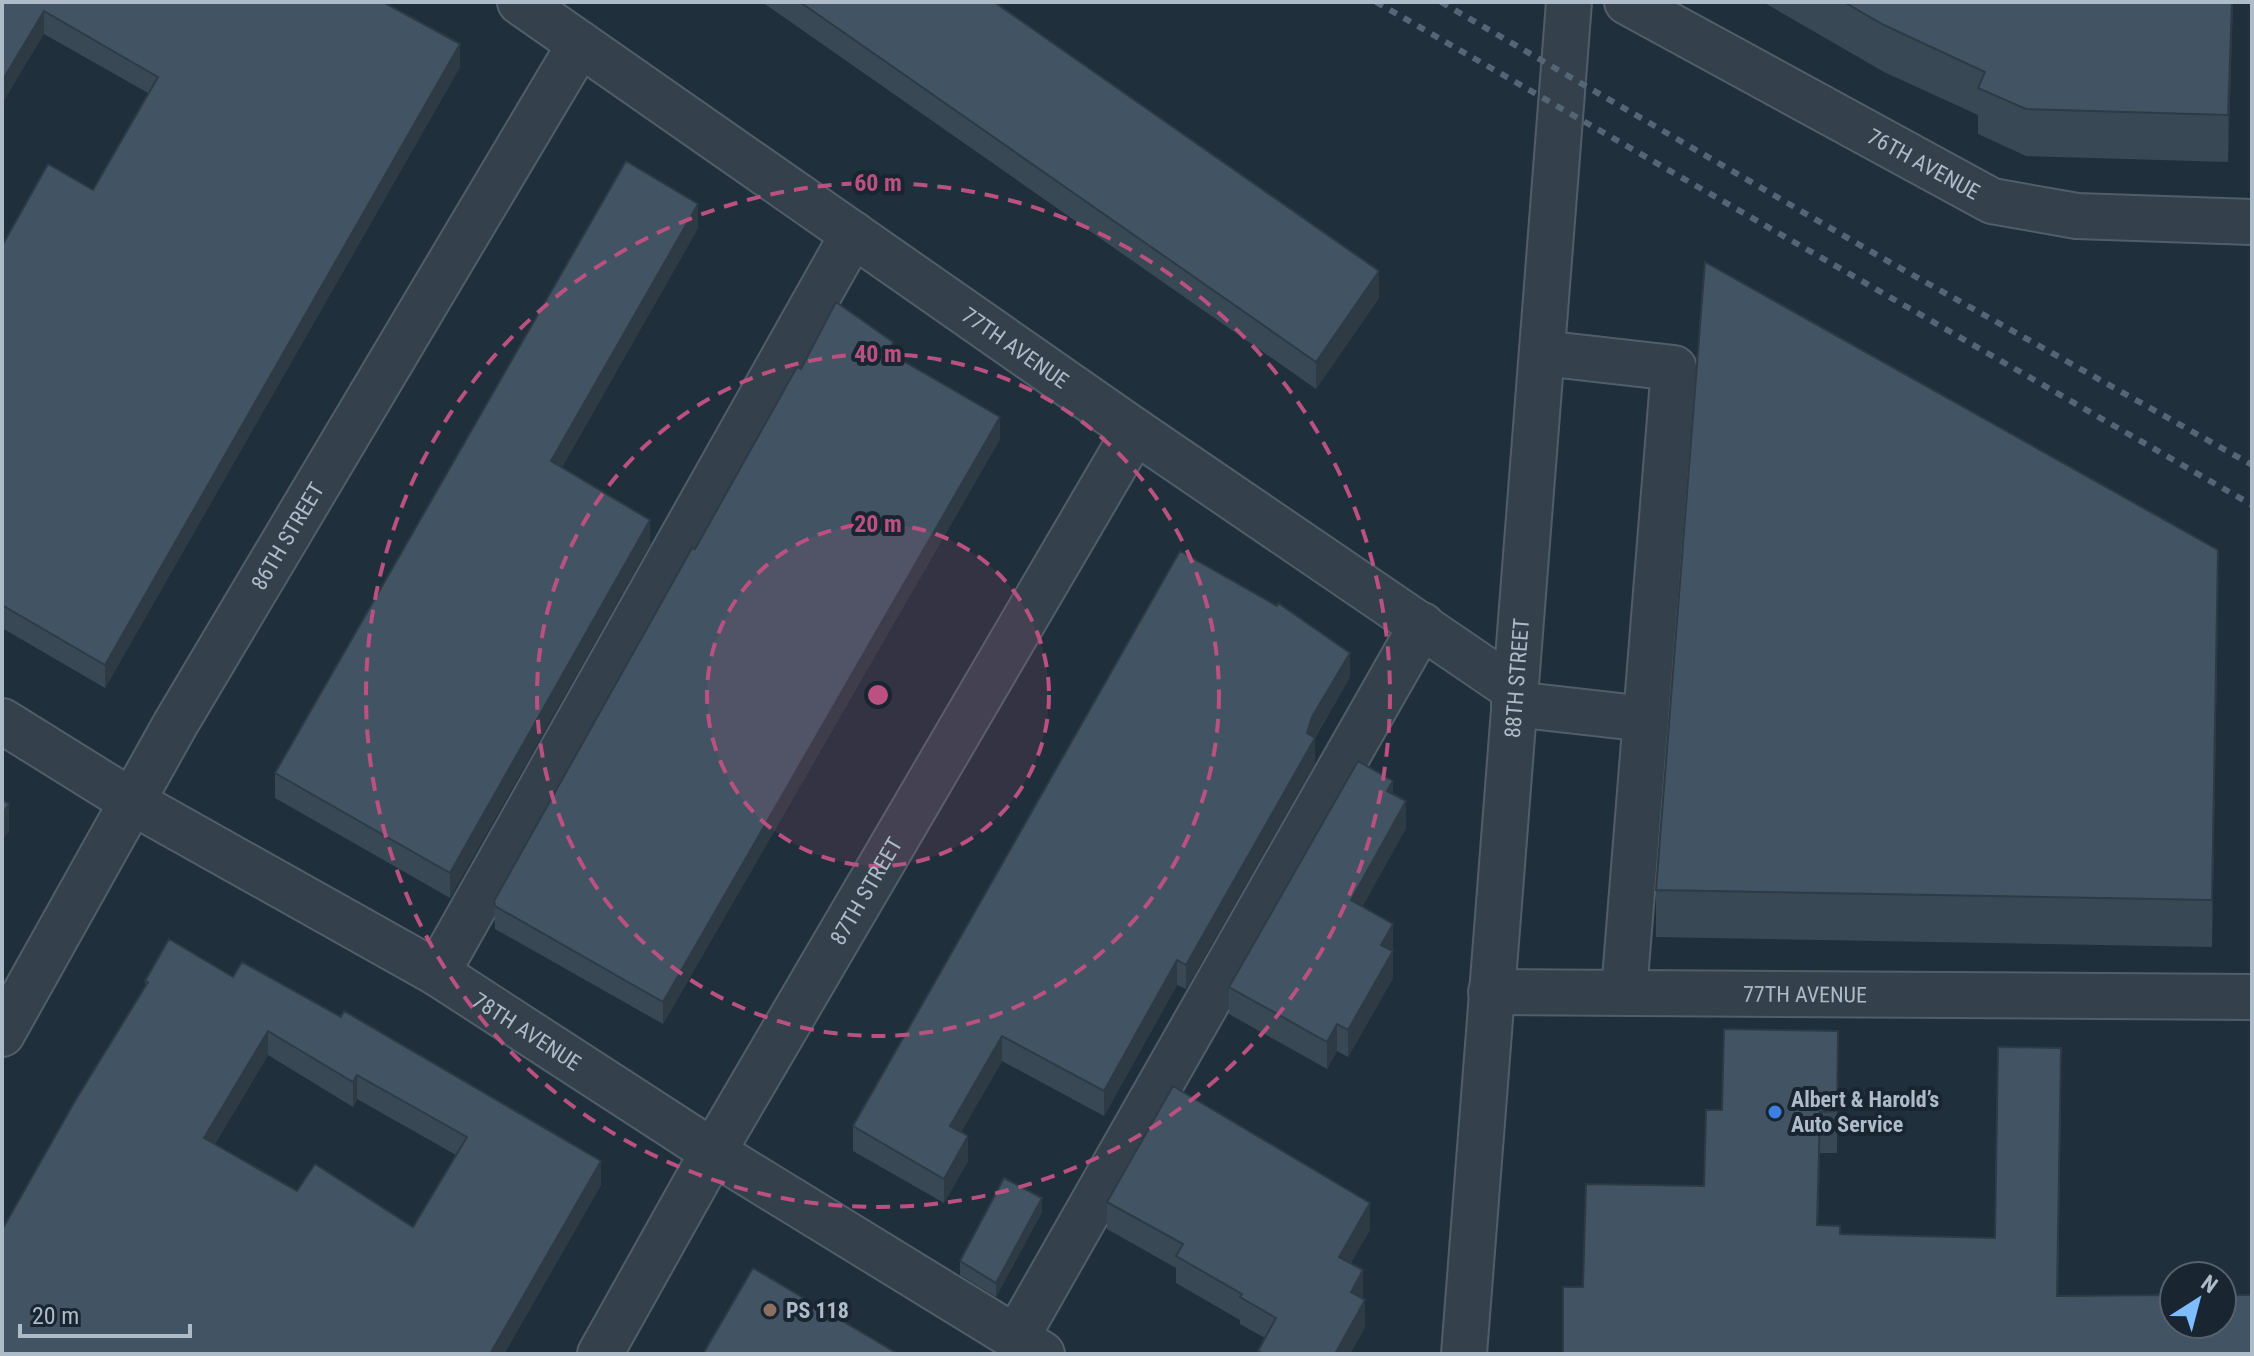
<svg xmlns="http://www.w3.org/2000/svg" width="2254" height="1356" font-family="'Roboto Condensed',sans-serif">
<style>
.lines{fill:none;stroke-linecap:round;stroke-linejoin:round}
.minor-casing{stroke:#515e6a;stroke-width:48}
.minor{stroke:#34404c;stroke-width:44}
.rail{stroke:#556574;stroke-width:6;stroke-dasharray:8 8;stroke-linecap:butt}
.wall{fill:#394855;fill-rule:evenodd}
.shaded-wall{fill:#2e3b45}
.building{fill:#425463;stroke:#2e3b45;stroke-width:2;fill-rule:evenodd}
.ring{fill:none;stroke:#bb5181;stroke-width:4;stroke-dasharray:14 10}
.shop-dot{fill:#3f7fe0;stroke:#192531;stroke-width:3}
.education-dot{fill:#8d6e63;stroke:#192531;stroke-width:3}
.labels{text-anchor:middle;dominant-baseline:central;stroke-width:8;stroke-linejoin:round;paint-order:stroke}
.street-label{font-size:22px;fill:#aebbc8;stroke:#192531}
.poi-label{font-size:22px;font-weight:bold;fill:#aebbc8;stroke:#192531;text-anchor:start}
.centre{fill:#bb5181;stroke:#192531;stroke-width:4}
.ring-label{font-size:24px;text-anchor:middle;font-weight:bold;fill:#bb5181;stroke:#192531;stroke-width:8;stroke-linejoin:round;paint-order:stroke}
</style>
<rect width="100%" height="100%" fill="#202f3c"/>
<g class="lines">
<defs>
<g id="minor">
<path id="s1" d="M520 2 1135 431 1515 690"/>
<path id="s2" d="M1627 2 1992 201 2077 216 2252 222"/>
<path d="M1542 353 1674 368 1624 992"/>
<path d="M1514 704 1646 719"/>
<path id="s3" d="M2 721 134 803 437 973 713 1152 1042 1354"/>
<path d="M437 973 853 234"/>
<path id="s4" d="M1491 992 2252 997"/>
<path id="s5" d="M2 1034 176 723 580 44"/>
<path d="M1016 1338 1422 625"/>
<path id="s6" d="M600 1354 713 1152 1135 431"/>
<path id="s7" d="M1464 1354 1569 2"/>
</g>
</defs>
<!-- minor casing -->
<use href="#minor" class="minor-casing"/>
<!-- minor -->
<use href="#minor" class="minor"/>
<!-- rail -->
<path class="rail" d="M1376 2 2252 505
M1441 2 1877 255 2252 465"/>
</g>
<!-- wall -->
<path class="wall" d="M2 2 460 67 105 688 2 628V246L93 190 148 93 44 34Z
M762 2H994L1379 298 1316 389Z
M1763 2H2233L2228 162 2026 156 1978 134V115L1884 72Z
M698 228 562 467 650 544 450 898 275 798V773Z
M893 355 1000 439 663 1024 495 929 494 901 695 549 801 369Z
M2218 597 2212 947 1656 937V890Z
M1277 606 1350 677 1315 738V763L1186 989 1177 985 1104 1116 1002 1061 961 1132 968 1161 944 1203 853 1151V1126Z
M1393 794 1406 828 1362 907 1393 924V978L1348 1057 1337 1051 1327 1069 1229 1014V987Z
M233 977 601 1185 504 1354H2L145 987V981ZM268 1055 353 1107 357 1099 456 1155 413 1227 297 1191 215 1144Z
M1838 1031 1837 1153H1820L1818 1225 1840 1234 1995 1238 2061 1090 2058 1296 2252 1354 1583 1287 1704 1186 1722 1110Z
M1107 1202 1370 1230 1350 1263 1363 1297 1365 1327 1350 1354H1258V1351L1265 1338 1240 1324V1320L1176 1283V1268L1107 1229Z
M1042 1212 996 1297 960 1275V1261Z"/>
<!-- shaded-wall -->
<path class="shaded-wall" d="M2232 2H2233L2228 162V115Z
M44 11V34L2 104V81Z
M460 44V67L105 688V665Z
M698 204V228L551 486V461Z
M1379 271V298L1316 389V362Z
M893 342V364L888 352Z
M1000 417V439L663 1024V1002Z
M650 520V544L450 898V873Z
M2218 550V597L2212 947V900Z
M1350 653V677L1312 742 1315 738V763L1186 989V965L1312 717Z
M1393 781V808L1387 791Z
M1406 801V828L1351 927V900Z
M9 804V831L2 841V814Z
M1393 924V978L1348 1057V1030L1381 945Z
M1177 960V985L1104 1116V1091Z
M1337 1024V1051L1327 1069V1042Z
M268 1031V1055L204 1162V1138Z
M1002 1036V1061L950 1151V1126Z
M357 1075V1099L353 1107V1082Z
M1820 1112V1153L1817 1267V1225Z
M968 1136V1161L944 1203V1179Z
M601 1161V1185L504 1354H490Z
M1042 1198V1212L996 1297V1283Z
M1370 1203V1230L1339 1284V1257Z
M1363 1270V1297L1351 1319V1292Z
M1365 1300V1327L1350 1354H1335Z"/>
<!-- building -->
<path class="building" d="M2 2H383L460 44 105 665 2 605V246L48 164 93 190 158 77 44 11 2 81Z
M800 2H994L1379 271 1316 362Z
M1844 2H2232L2228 115 2026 109 1978 88 1985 72 1884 25Z
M626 161 698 204 551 461 650 520 450 873 275 773Z
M1705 262 2218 550 2212 900 1656 890Z
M836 302 893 342 888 352 1000 417 663 1002 495 906 494 901 692 548 695 549 797 367 801 369Z
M1180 551 1277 606 1278 603 1350 653 1312 717 1307 733 1315 738 1186 965 1177 960 1104 1091 1002 1036 950 1126 968 1136 944 1179 853 1126Z
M1358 761 1393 781 1387 791 1406 801 1351 900 1393 924 1381 945 1393 951 1348 1030 1337 1024 1327 1042 1229 987Z
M2 800 9 804 2 814Z
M169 939 233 977 242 962 341 1017 344 1011 601 1161 490 1354H2V1230L75 1101 148 982 145 981ZM268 1031 353 1082 357 1075 467 1137 413 1227 315 1164 297 1191 204 1138Z
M1724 1029 1838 1031 1837 1111 1820 1112 1817 1225 1840 1226V1234L1995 1238 1998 1047 2061 1048 2057 1296 2174 1295V1324H2222V1295H2252V1354H1563V1287H1583L1586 1184 1704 1186 1706 1110H1722Z
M1173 1086 1370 1203 1339 1257 1363 1270 1351 1292 1365 1300 1335 1354H1264L1258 1351 1276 1318 1240 1297 1242 1294 1176 1256 1183 1244 1107 1202Z
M1004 1178 1042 1198 996 1283 960 1261Z
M753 1268 898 1354H703Z"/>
<!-- distance rings -->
<circle cx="878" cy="695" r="171" fill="#bb5181" fill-opacity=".12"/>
<g class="ring">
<circle cx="878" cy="695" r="171"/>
<circle cx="878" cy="695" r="341"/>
<circle cx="878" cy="695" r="512"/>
</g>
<!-- markers -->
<circle class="shop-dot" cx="1775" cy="1112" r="8"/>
<circle class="education-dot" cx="770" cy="1310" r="8"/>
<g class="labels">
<!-- street labels -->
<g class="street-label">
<text stroke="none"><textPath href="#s2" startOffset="338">76TH AVENUE</textPath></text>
<text stroke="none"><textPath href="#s1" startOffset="604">77TH AVENUE</textPath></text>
<text stroke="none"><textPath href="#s5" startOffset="574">86TH STREET</textPath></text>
<text stroke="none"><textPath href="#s7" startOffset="678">88TH STREET</textPath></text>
<text stroke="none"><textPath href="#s6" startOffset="534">87TH STREET</textPath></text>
<text stroke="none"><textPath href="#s4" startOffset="314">77TH AVENUE</textPath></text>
<text stroke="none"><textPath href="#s3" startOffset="610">78TH AVENUE</textPath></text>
</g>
<!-- poi labels -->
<g class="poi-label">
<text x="1791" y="1099">Albert &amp; Harold’s<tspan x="1791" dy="25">Auto Service</tspan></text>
<text x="786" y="1310">PS 118</text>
</g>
</g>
<circle cx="878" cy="695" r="12" class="centre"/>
<g class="ring-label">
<text x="878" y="191">60 m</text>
<text x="878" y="362">40 m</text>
<text x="878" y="532">20 m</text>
</g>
<!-- border -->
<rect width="2254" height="1356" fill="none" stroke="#aebbc8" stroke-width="8"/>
<!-- north arrow -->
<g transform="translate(2198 1300) rotate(36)"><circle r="38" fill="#192531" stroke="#55616d" stroke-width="2"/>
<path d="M0-6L14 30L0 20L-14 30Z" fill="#7dbdff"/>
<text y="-12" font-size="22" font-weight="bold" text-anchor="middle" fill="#aebbc8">N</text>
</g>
<!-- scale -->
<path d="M20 1324v12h170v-12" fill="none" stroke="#aebbc8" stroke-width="4"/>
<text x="32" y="1324" font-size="24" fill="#aebbc8" stroke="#192531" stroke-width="6" paint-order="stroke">20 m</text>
</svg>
